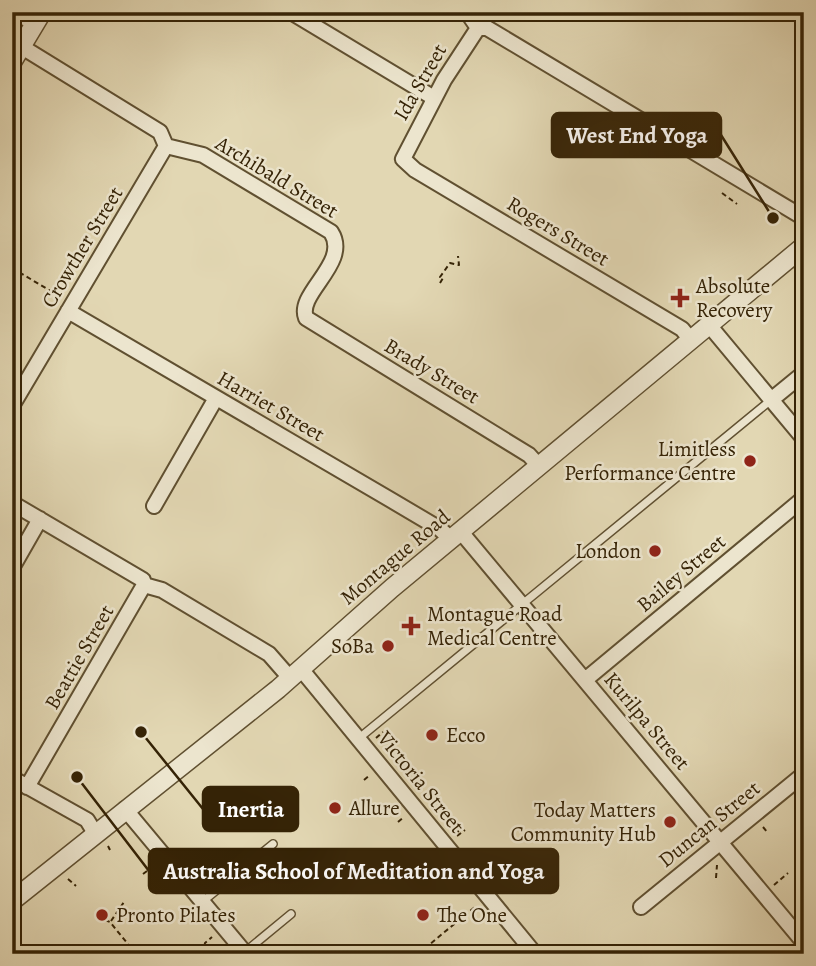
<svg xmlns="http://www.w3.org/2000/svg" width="816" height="966" font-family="Alegreya,serif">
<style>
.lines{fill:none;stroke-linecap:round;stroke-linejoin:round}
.service-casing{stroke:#605031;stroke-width:10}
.minor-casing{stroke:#605031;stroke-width:18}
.tertiary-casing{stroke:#605031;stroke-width:21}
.path{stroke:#352306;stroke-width:2;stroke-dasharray:5 3.5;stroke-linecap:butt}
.service{stroke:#ece5ce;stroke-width:7}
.minor{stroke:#ece5ce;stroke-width:14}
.tertiary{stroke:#ece5ce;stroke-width:18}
.poi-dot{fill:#8f2418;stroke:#ece5ce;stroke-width:2.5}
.labels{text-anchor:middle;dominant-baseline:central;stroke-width:5;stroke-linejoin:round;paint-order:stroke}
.street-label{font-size:21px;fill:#352306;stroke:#ece5ce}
.poi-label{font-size:21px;fill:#352306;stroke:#ece5ce;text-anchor:start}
.leader{fill:none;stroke:#352306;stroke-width:2.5}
.callout-dot{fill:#352306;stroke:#ece5ce;stroke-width:2.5}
.callout{fill:#352306;stroke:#352306;stroke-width:2.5}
.callout-label{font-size:23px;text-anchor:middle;font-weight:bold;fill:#fff}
</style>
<rect width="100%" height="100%" fill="#e2d7b3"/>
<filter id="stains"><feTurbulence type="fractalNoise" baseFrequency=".00286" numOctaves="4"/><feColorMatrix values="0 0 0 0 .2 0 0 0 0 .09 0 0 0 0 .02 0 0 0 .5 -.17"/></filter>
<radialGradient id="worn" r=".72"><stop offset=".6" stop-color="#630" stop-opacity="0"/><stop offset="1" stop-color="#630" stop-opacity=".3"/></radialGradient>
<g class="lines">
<defs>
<path id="service" d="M791 257 804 273
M358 739 771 400
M202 902 273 844
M245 952 291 914"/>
<path id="minor" d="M15 12 35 24
M291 12 434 98
M467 12 478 28
M801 12 804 14
M478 28 444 80 403 159 415 170 682 329 691 340
M478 28H487L804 218
M22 47 160 132 166 146 203 155 331 232C351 263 296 293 306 318L529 455 539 466
M68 311 391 500 440 529 452 540
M709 325 804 439
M771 400 804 373
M12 406 166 146
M12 503 143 580 144 585 162 590 269 654 290 678
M154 506 216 398
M461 532 800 938
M12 568 40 519
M301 669 535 954
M585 680 804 498
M12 778 87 820 95 833
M27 787 144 585
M125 809 246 954
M641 907 804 774"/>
<path id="tertiary" d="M12 62 42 12
M12 901 278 689 392 588 804 246"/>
</defs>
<!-- service casing -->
<use href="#service" class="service-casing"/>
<!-- minor casing -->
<use href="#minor" class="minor-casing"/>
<!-- tertiary casing -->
<use href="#tertiary" class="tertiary-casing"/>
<!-- path -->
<path class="path" d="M722 193 737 204
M12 268 59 296
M440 283 443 278 440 277 450 263 459 265 458 256
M376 738 383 732
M364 780 370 775
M398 822 404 817
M763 827 768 833
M455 834 463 827
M457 836 465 830
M108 846 110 850
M143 874 151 868
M716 878 717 865
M68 879 76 886
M774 885 788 873
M105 920 110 922 136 954
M111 921 124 902
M203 954 205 943 212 937
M418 954 476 906
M557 954 568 949 577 954"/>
<!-- service -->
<use href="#service" class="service"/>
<!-- minor -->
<use href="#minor" class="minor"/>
<!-- tertiary -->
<use href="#tertiary" class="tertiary"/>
</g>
<!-- markers -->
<g class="poi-dot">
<path d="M676.5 287.5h7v7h7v7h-7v7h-7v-7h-7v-7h7z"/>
<circle cx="750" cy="461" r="7"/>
<circle cx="655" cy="551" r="7"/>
<path d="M407.5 615.5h7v7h7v7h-7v7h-7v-7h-7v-7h7z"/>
<circle cx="388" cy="646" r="7"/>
<circle cx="432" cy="735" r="7"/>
<circle cx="335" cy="808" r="7"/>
<circle cx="670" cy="822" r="7"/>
<circle cx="102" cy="915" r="7"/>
<circle cx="423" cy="915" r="7"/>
</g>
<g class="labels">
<!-- street labels -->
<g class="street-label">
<text transform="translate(420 82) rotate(-60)">Ida Street</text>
<text transform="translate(277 177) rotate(31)">Archibald Street</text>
<text transform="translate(558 231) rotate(31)">Rogers Street</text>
<text transform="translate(82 247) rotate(-59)">Crowther Street</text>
<text transform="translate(432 371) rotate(31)">Brady Street</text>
<text transform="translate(271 406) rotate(30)">Harriet Street</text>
<text transform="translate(395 557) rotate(-40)">Montague Road</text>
<text transform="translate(681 573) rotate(-40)">Bailey Street</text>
<text transform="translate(79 657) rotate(-60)">Beattie Street</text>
<text transform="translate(647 721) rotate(50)">Kurilpa Street</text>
<text transform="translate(421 782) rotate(51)">Victoria Street</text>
<text transform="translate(709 824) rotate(-39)">Duncan Street</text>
</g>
<!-- poi labels -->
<g class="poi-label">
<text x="696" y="286">Absolute<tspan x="696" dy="24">Recovery</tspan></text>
<text x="736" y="449" text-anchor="end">Limitless<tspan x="736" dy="24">Performance Centre</tspan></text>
<text x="641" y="551" text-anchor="end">London</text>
<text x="427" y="614">Montague Road<tspan x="427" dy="24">Medical Centre</tspan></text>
<text x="374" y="646" text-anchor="end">SoBa</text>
<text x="446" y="735">Ecco</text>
<text x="349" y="808">Allure</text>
<text x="656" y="810" text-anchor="end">Today Matters<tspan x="656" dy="24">Community Hub</tspan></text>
<text x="116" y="915">Pronto Pilates</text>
<text x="437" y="915">The One</text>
</g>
</g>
<!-- callouts -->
<path class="leader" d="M773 218L721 135M141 732L203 809M77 777L149 871"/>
<g class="callout-dot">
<circle cx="773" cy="218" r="7"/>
<circle cx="141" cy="732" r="7"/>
<circle cx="77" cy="777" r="7"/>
</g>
<g class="callout">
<rect x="552" y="113" width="169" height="44" rx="7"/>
<rect x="203" y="787" width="95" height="44" rx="7"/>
<rect x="149" y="849" width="409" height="44" rx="7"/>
</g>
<g class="callout-label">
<text x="637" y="143">West End Yoga</text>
<text x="251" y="817">Inertia</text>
<text x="354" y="879">Australia School of Meditation and Yoga</text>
</g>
<!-- margin -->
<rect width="816" height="966" fill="none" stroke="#e2d7b3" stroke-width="42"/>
<rect x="14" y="14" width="788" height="938" fill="none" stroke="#352306" stroke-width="3.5"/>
<rect x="21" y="21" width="774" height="924" fill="none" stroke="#352306" stroke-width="2"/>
<rect width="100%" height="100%" filter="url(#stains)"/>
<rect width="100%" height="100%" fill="url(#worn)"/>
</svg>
